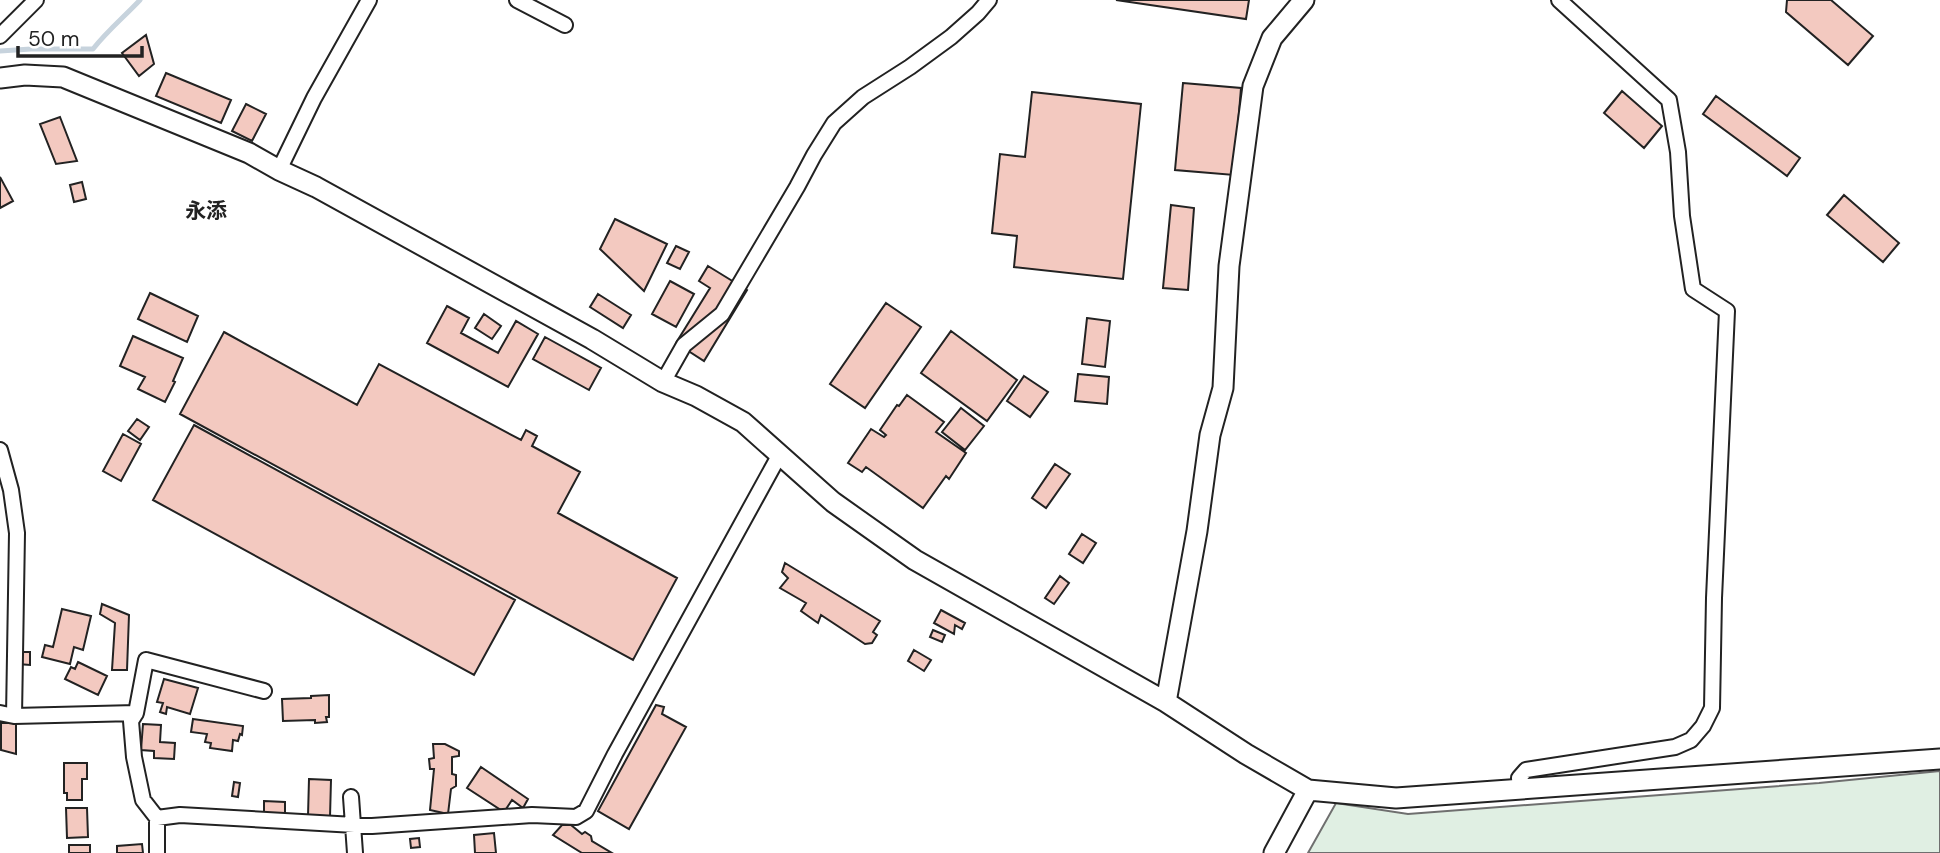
<svg xmlns="http://www.w3.org/2000/svg" width="1940" height="853" font-family="'DM Sans','Noto Sans JP',sans-serif">
<style>
.green{fill:#e0efe3;stroke:#6f6f6f;stroke-width:2}
.lines{fill:none;stroke-linecap:round;stroke-linejoin:round}
.stream{stroke:#c7d3dd;stroke-width:5}
.building{fill:#f3c9c0;stroke:#222;stroke-width:2}
.minor-casing{stroke:#222;stroke-width:18}
.tertiary-casing{stroke:#222;stroke-width:23}
.minor{stroke:#fff;stroke-width:14}
.tertiary{stroke:#fff;stroke-width:19}
.labels{text-anchor:middle;dominant-baseline:central;stroke-width:5;stroke-linejoin:round;paint-order:stroke}
.quarter-label{font-size:21px;font-weight:bold;fill:#222;stroke:#fff}
</style>
<rect width="100%" height="100%" fill="#fff"/>
<!-- green -->
<path class="green" d="M1940 771V853H1308L1336 803 1408 814 1819 783Z"/>
<g class="lines">
<!-- stream -->
<path class="stream" d="M0 51 31 49H93C107 31 124 17 140 0"/>
</g>
<!-- building -->
<path class="building" d="M1116 0H1249L1246 19Z
M1787 0H1831L1873 36 1848 65 1786 12Z
M146 35 154 64 139 76 122 53Z
M166 73 231 100 221 123 156 96Z
M1183 83 1241 88 1234 175 1175 170Z
M1622 91 1662 126 1644 148 1604 113Z
M1032 92 1141 104 1123 279 1014 267 1017 236 992 233 1000 154 1025 157Z
M1716 96 1800 158 1787 176 1703 114Z
M246 104 266 114 252 141 232 131Z
M60 117 77 161 56 164 40 124Z
M0 177 13 201 0 208Z
M82 182 86 199 74 202 70 185Z
M1844 195 1899 243 1883 262 1827 215Z
M1171 205 1194 208 1188 290 1163 288Z
M615 219 667 244 644 291 600 249Z
M676 246 689 252 680 269 667 263Z
M708 266 747 290 704 361 676 343 710 288 699 281Z
M670 281 694 294 676 327 652 314Z
M150 293 198 316 187 342 138 319Z
M598 294 631 315 623 328 590 307Z
M886 303 921 327 865 408 830 384Z
M447 306 469 318 461 333 498 353 516 321 538 334 508 387 427 343Z
M484 314 501 326 492 339 475 328Z
M1087 318 1110 321 1105 367 1082 364Z
M951 331 1017 380 987 421 921 373Z
M224 332 357 405 379 364 521 440 526 430 537 436 532 446 580 472 558 513 677 578 633 660 180 414Z
M133 336 183 358 173 381 175 382 165 402 138 389 145 377 120 366Z
M545 337 601 368 589 390 533 359Z
M1078 374 1109 377 1107 404 1075 401Z
M1024 376 1048 392 1030 417 1007 401Z
M907 395 944 422 936 432 966 453 949 479 946 476 923 508 866 467 862 472 848 463 871 429 884 437 886 435 880 430 897 405 899 406Z
M961 408 984 426 965 450 942 432Z
M137 419 149 427 140 440 128 431Z
M194 425 515 600 474 675 153 500Z
M123 434 141 444 121 481 103 471Z
M1055 464 1070 474 1046 508 1032 498Z
M1082 534 1096 543 1083 563 1069 554Z
M785 563 880 621 873 632 877 635 872 643 865 644 821 615 818 623 801 611 806 603 780 588 788 578 782 572Z
M1060 576 1069 583 1054 604 1045 598Z
M102 604 129 615 127 670H112L115 623 100 614Z
M62 609 91 616 83 650 74 647 70 664 42 657 45 645 53 647Z
M941 610 965 623 962 629 955 625 954 634 934 623Z
M933 630 945 635 942 642 930 637Z
M914 650 931 660 924 671 908 661Z
M19 652H30V665L18 664Z
M78 662 107 676 98 695 65 679 71 667 75 669Z
M164 679 198 688 190 714 167 707 166 714 160 712 163 703 157 702Z
M329 695V717H326L327 722 315 723V720L283 721 282 699 311 698V696Z
M656 705 664 707 662 714 686 727 629 829 598 811Z
M193 719 243 726 242 735 240 734 238 741 233 740 232 751 210 748 211 743 205 742 207 734 191 732Z
M1 723H16V754L1 750Z
M143 724 161 725 160 742 175 743 174 759 154 758V751L141 750Z
M433 744H445L459 751V756L452 757V774L456 775V786L451 789 448 814 430 810 434 769H430L429 759 434 758Z
M64 763H87V779H82V800H67V793H64Z
M481 767 528 799 523 808 512 800 504 812 467 788Z
M309 779 331 780 330 817 308 816Z
M234 782 240 783 238 797 232 796Z
M264 801 285 802V814H264Z
M66 808H87L88 837 67 838Z
M562 825H571L582 834 585 832 591 836 592 841 612 853H582L553 835Z
M494 833 496 853H475L474 835Z
M419 838 420 847 411 848 410 839Z
M142 844 143 853H117V846Z
M69 845H90V853H69Z"/>
<g class="lines">
<defs>
<path id="minor" d="M517 0 565 25
M0 36 36 0
M279 170 314 98 369 0
M663 382 684 345 722 314 797 187 814 155 834 123 863 97 910 67 951 37 978 13 989 0
M0 450 11 490 17 533 14 716
M0 713 14 716 136 713 146 660 264 691
M136 713 131 721 134 757 143 800 157 818 180 815 372 826 532 815 576 817 586 811 615 754 780 454
M1520 791 1519 778 1526 770 1675 747 1691 740 1703 726 1712 708 1714 598 1727 311 1693 289 1682 216 1678 152 1669 100 1559 0
M351 797 355 853
M157 818V853"/>
<path id="tertiary" d="M0 78 25 75 63 77 249 153 279 170 316 187 592 339 663 382 696 396 743 422 833 502 915 560 1166 702 1246 754 1308 790 1396 798 1940 759
M1166 702 1197 531 1210 435 1223 388 1229 266 1253 86 1272 38 1304 0
M1274 853 1308 790"/>
</defs>
<!-- minor casing -->
<use href="#minor" class="minor-casing"/>
<!-- tertiary casing -->
<use href="#tertiary" class="tertiary-casing"/>
<!-- minor -->
<use href="#minor" class="minor"/>
<!-- tertiary -->
<use href="#tertiary" class="tertiary"/>
</g>
<g class="labels">
<!-- quarter labels -->
<g class="quarter-label">
<text x="206" y="211">永添</text>
</g>
</g>
<!-- scale -->
<path d="M18 46v10h124v-10" fill="none" stroke="#222222" stroke-width="3.5"/>
<text x="28" y="46" font-size="21" fill="#222222" stroke="#ffffff" stroke-width="5" paint-order="stroke">50 m</text>
</svg>
